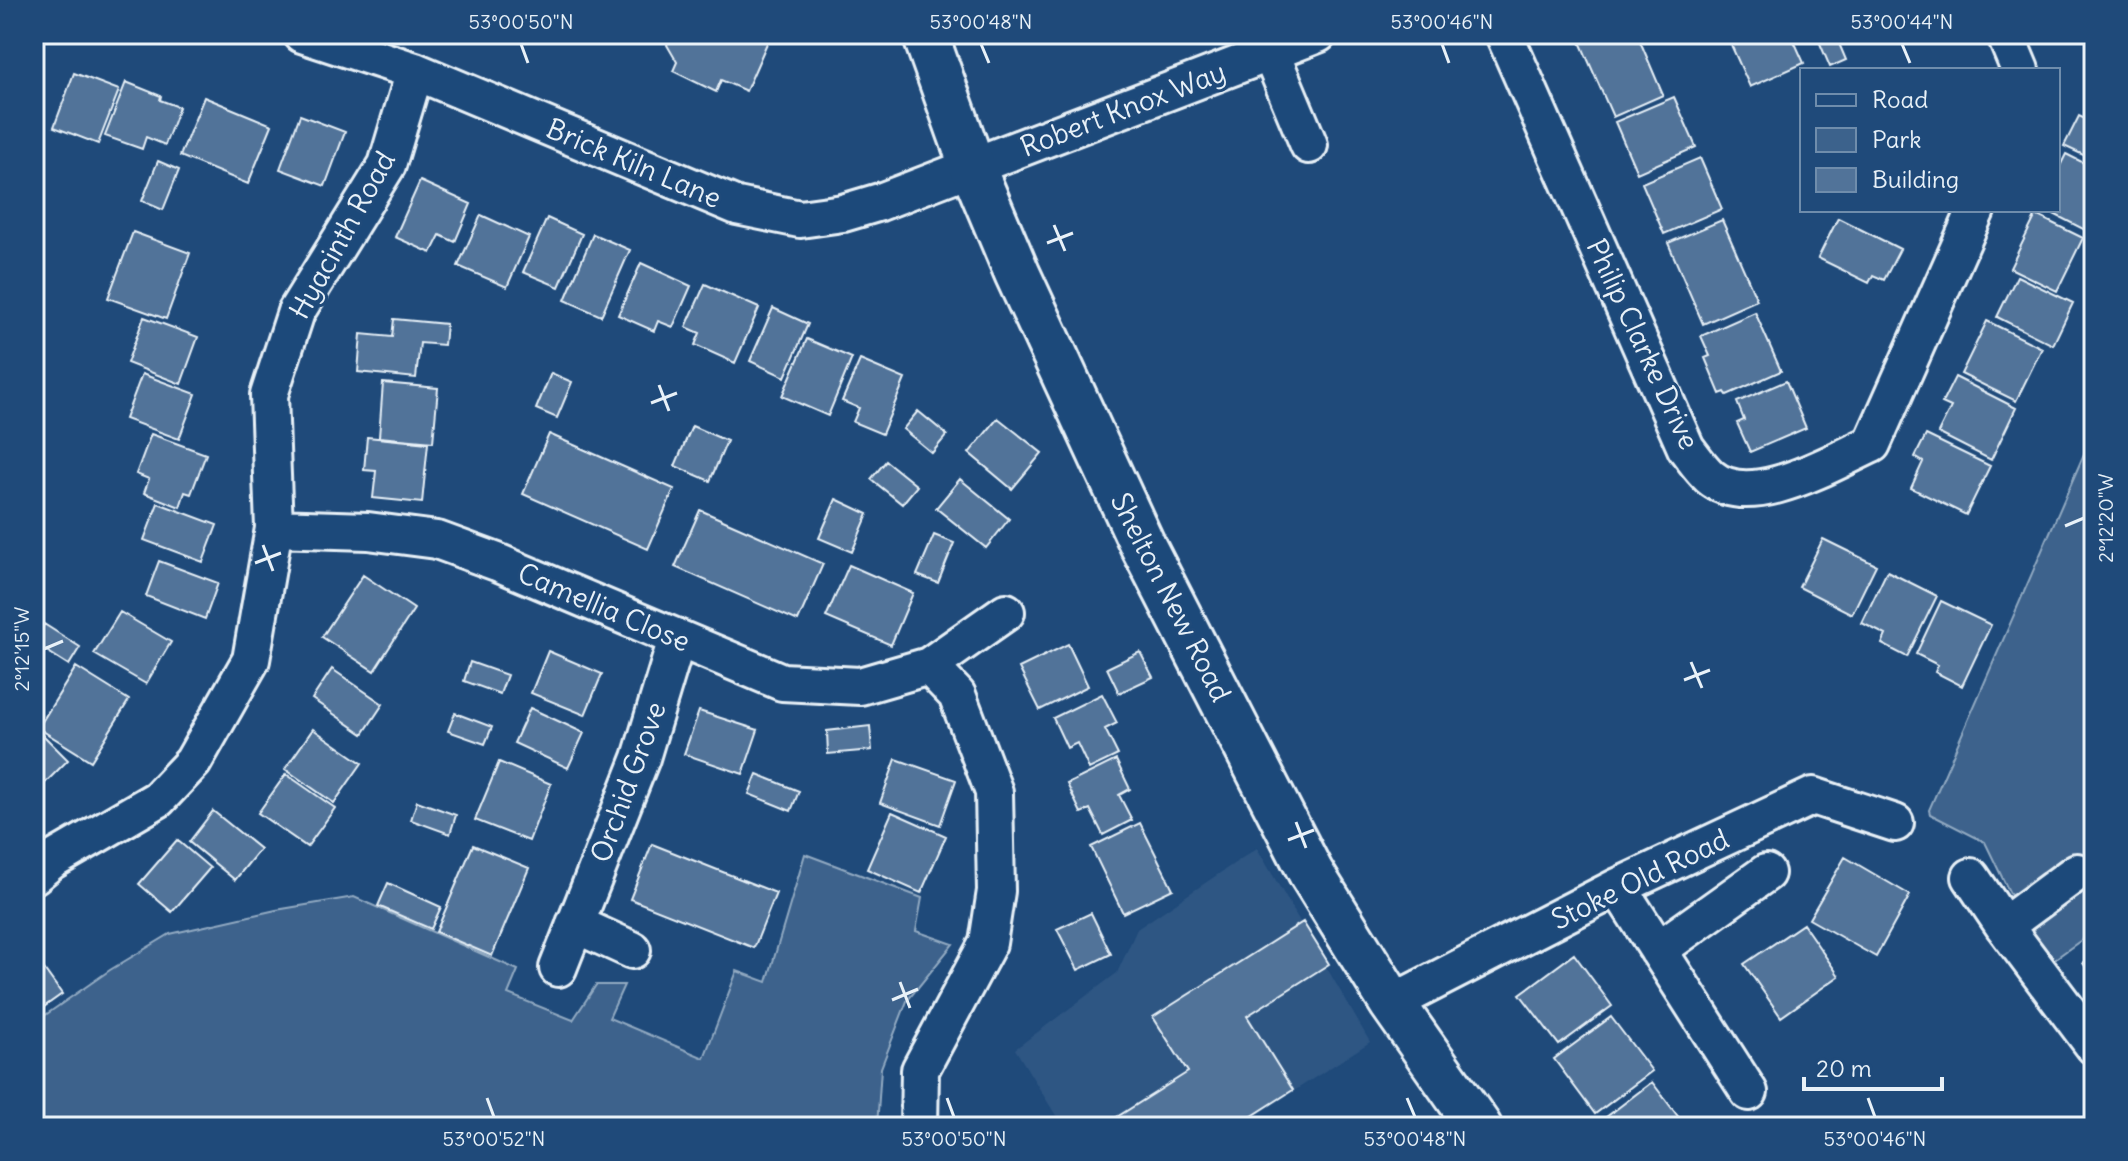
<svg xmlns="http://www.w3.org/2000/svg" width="2128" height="1161" font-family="Delius,sans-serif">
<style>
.built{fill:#2e5683}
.green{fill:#3c628c;stroke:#92aac2;stroke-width:2}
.building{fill:#517399;stroke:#e8f1f8;stroke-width:2}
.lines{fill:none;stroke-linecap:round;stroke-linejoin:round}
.minor-casing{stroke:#e8f1f8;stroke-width:42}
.secondary-casing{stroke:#e8f1f8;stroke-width:50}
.minor{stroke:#1f4a7a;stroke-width:36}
.secondary{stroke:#1f4a7a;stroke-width:44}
.ticks{fill:none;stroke:#e8f1f8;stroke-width:3}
.labels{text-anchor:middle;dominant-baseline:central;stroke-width:6;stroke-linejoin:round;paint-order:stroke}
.street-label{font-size:28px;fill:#e8f1f8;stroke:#1f4a7a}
.neatline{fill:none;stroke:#e8f1f8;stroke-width:3}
.ticks-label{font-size:20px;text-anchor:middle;fill:#e8f1f8}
</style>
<rect width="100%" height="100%" fill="#1f4a7a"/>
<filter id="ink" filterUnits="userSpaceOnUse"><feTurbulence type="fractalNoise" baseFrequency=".0125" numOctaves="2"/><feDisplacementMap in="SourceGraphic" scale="16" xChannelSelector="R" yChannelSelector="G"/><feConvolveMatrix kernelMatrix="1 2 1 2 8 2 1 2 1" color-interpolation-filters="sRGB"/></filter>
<g filter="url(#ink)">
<!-- built -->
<path class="built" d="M1257 848 1370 1042 1238 1127H1063L1015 1049 1117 973 1137 929Z"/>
<!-- green -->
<path class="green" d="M2094 431V931L2045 966 1985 842 1930 814 1929 810Z
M805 854 922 898 916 931 953 944 907 1001 881 1068 877 1127H34V1023L110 970 170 934 276 910 354 897 518 970 508 994 573 1020 596 985H624L609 1018 704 1058 737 971 767 982Z"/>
<!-- building -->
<path class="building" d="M671 34H771L746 91 721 80 716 92 673 71 677 62 667 45Z
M1637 34 1663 95 1613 117 1577 35Z
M1738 34H1791L1804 63 1750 87 1728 38Z
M1816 34H1835L1846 60 1830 67Z
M74 73 119 90 98 144 54 127Z
M126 82 161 96 160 100 179 107 165 145 146 137 142 149 105 136Z
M204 97 272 125 248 184 180 156Z
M1674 97 1696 147 1637 173 1615 122Z
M2094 107V160L2064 146 2079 116 2087 120Z
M300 115 345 132 325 186 280 169Z
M2066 154 2094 168V216L2087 231 2046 210H2058V170Z
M1700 158 1722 209 1664 234 1642 183Z
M158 161 179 170 163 210 142 201Z
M420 181 471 204 455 242 440 235 431 253 395 237Z
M481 215 529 237 507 287 458 266Z
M2036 215 2083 238 2057 291 2010 268Z
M547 218 582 234 559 287 523 272Z
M1838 218 1900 249 1884 280 1873 275 1869 283 1818 258Z
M1722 220 1757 300 1703 324 1668 243Z
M133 232 190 253 166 319 108 298Z
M593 234 630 250 601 316 565 300Z
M641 263 691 286 673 327 658 321 654 331 618 315Z
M2017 276 2073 303 2053 345 1997 317Z
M705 284 759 308 735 363 695 345 700 333 686 327Z
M773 308 808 324 785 377 750 361Z
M1755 312 1781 371 1727 395 1725 392 1720 394 1705 358 1710 356 1701 336Z
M144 317 198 337 181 384 127 363Z
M394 319 446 324 444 345 420 343 416 378 358 372 361 334 392 337Z
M1987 321 2042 348 2016 401 1961 374Z
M807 339 852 358 828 416 782 396Z
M860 360 905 379 882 434 853 422 859 408 842 401Z
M551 373 572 382 557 418 536 409Z
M142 374 196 394 179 439 125 419Z
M1955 377 2016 408 1991 460 1938 433 1951 407 1942 403Z
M1786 381 1806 428 1750 452 1737 423 1744 420 1737 402Z
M383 383 438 388 433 442 379 437Z
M918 411 947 435 932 453 903 429Z
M998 418 1042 453 1012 489 969 453Z
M692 426 727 441 710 481 675 466Z
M151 434 206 454 191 494 185 492 180 507 144 493 149 479 136 474Z
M549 434 674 489 648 549 523 494Z
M1926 435 1990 466 1966 515 1911 488 1923 462 1915 457Z
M367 437 428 443 422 503 373 498 376 471 364 470Z
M886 461 917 486 902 504 871 479Z
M960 479 1009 519 986 548 936 508Z
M836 499 868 514 852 552 819 538Z
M158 503 217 525 203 562 144 540Z
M700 510 823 564 798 621 675 567Z
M934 535 954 543 938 583 917 575Z
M1823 539 1876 565 1852 614 1799 587Z
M159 561 218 583 205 619 146 596Z
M849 565 913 593 891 645 826 617Z
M1887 571 1937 596 1907 657 1882 644 1886 635 1862 623Z
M363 575 414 609 374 671 322 637Z
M1941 601 1991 625 1962 686 1935 672 1938 665 1916 654Z
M120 612 171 642 146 684 94 654Z
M44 624 80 647 69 665 34 643Z
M1068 644 1088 686 1040 710 1019 668Z
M548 651 602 674 585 715 531 693Z
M1140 652 1153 677 1119 693 1107 668Z
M470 662 507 675 500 694 464 681Z
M76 667 129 700 91 761 38 728Z
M332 669 383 704 363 734 312 699Z
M1102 694 1117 723 1105 729 1118 755 1089 769 1077 743 1067 748 1053 718Z
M530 708 584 733 568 768 514 743Z
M699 711 758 730 743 774 684 754Z
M455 713 492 727 485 744 448 731Z
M34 726 68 760 34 794Z
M870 726 872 750 828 754 827 731Z
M313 729 362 763 334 803 285 769Z
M896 759 956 780 940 825 880 803Z
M1116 760 1130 789 1119 795 1132 820 1103 835 1090 809 1081 813 1067 784Z
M499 762 551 784 529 841 475 820Z
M286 774 335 808 307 847 258 813Z
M757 774 799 791 791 811 749 794Z
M417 801 456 815 450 834 411 820Z
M213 811 260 849 235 880 189 842Z
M892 812 946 836 921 893 867 869Z
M1140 823 1173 889 1123 913 1091 847Z
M177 840 210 868 172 912 139 884Z
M652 844 776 893 754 948 630 899Z
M473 845 529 868 492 956 436 932Z
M1845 857 1910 895 1876 957 1809 919Z
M388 883 441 907 431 929 378 906Z
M1091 913 1111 954 1078 970 1057 929Z
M1303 922 1329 964 1247 1016 1293 1090 1235 1127H1107L1106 1124 1188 1072 1153 1017Z
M1803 924 1839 976 1781 1017 1744 964Z
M1574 954 1612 1006 1559 1045 1520 994Z
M34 955 62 994 34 1014Z
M2094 955V979L2083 963Z
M1611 1017 1652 1071 1595 1114 1554 1059Z
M1652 1082 1686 1127H1605L1601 1121Z"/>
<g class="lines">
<defs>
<path id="minor" d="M302 34 415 71 737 206 800 219 843 213 880 202 1318 34
M1504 34 1686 448C1693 457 1701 469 1710 477 1750 512 1832 462 1872 444L1976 210
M2005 34 2020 70
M1271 54 1309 145
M274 528 368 531 437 540 497 562 782 682 860 686 929 666 1006 612
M34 875 51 861 158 799 193 762 251 660 274 528 269 395 296 312 387 165 415 71
M1971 877 2004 926 2094 1046
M1618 887 1749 1092
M575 924 632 950
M2004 926 2077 872
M1658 950 1766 873
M558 968 641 758 677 639
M1392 1003 1618 887 1813 796 1895 823
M919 1127 920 1070 988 943 996 891 994 792 957 695 929 666"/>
<path id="secondary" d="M925 34 972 166 1017 273 1143 546 1311 873 1392 1003 1479 1127"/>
</defs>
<!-- minor casing -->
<use href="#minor" class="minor-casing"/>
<!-- secondary casing -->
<use href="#secondary" class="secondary-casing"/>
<!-- minor -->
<use href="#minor" class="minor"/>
<!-- secondary -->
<use href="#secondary" class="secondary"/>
</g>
</g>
<!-- ticks -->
<path class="ticks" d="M521 44 528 63M981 44 989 63M1442 44 1449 63M1902 44 1910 63M1054 225 1065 251M1047 243 1073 233M659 385 669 411M651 403 677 393M2065 526 2084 518M263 545 273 571M255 563 281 553M44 649 63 641M1691 662 1702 688M1684 680 1710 670M1296 822 1306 848M1288 840 1314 830M900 982 910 1008M892 1000 918 989M487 1098 494 1117M947 1098 954 1117M1407 1098 1415 1117M1868 1098 1875 1117"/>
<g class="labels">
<!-- street labels -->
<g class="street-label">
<text transform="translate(1123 109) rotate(-21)">Robert Knox Way</text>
<text transform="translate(634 163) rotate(23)">Brick Kiln Lane</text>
<text transform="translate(342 235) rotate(-61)">Hyacinth Road</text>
<text transform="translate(1643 344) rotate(65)">Philip Clarke Drive</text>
<text transform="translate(1171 597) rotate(63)">Shelton New Road</text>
<text transform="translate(604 607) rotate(23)">Camellia Close</text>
<text transform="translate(628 782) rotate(-70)">Orchid Grove</text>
<text transform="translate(1640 879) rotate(-26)">Stoke Old Road</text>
</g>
</g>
<!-- margin -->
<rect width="2128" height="1161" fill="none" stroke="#1f4a7a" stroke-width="88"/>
<!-- legend -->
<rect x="1800" y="68" width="260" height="144" fill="#1f4a7a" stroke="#6f8dac" stroke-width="2"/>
<rect x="1816" y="94" width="40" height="12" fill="#1f4a7a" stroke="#6f8dac" stroke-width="2"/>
<text x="1872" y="108" font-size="24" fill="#e8f1f8">Road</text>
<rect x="1816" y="128" width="40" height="24" fill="#3c628c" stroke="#6f8dac" stroke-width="2"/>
<text x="1872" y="148" font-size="24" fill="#e8f1f8">Park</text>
<rect x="1816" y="168" width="40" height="24" fill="#517399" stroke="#6f8dac" stroke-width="2"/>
<text x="1872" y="188" font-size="24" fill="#e8f1f8">Building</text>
<!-- scale -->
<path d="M1804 1077v12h138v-12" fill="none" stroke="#e8f1f8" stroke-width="4"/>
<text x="1816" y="1077" font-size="24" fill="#e8f1f8" stroke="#1f4a7a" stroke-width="6" paint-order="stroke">20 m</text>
<rect x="44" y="44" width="2040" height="1073" class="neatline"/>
<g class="ticks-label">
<text x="521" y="29">53°00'50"N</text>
<text x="981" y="29">53°00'48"N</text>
<text x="1442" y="29">53°00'46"N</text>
<text x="1902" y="29">53°00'44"N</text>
<text transform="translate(2106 518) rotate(-90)" y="7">2°12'20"W</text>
<text transform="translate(22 649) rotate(-90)" y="7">2°12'15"W</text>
<text x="494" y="1146">53°00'52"N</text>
<text x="954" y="1146">53°00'50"N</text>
<text x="1415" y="1146">53°00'48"N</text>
<text x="1875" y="1146">53°00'46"N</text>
</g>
</svg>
